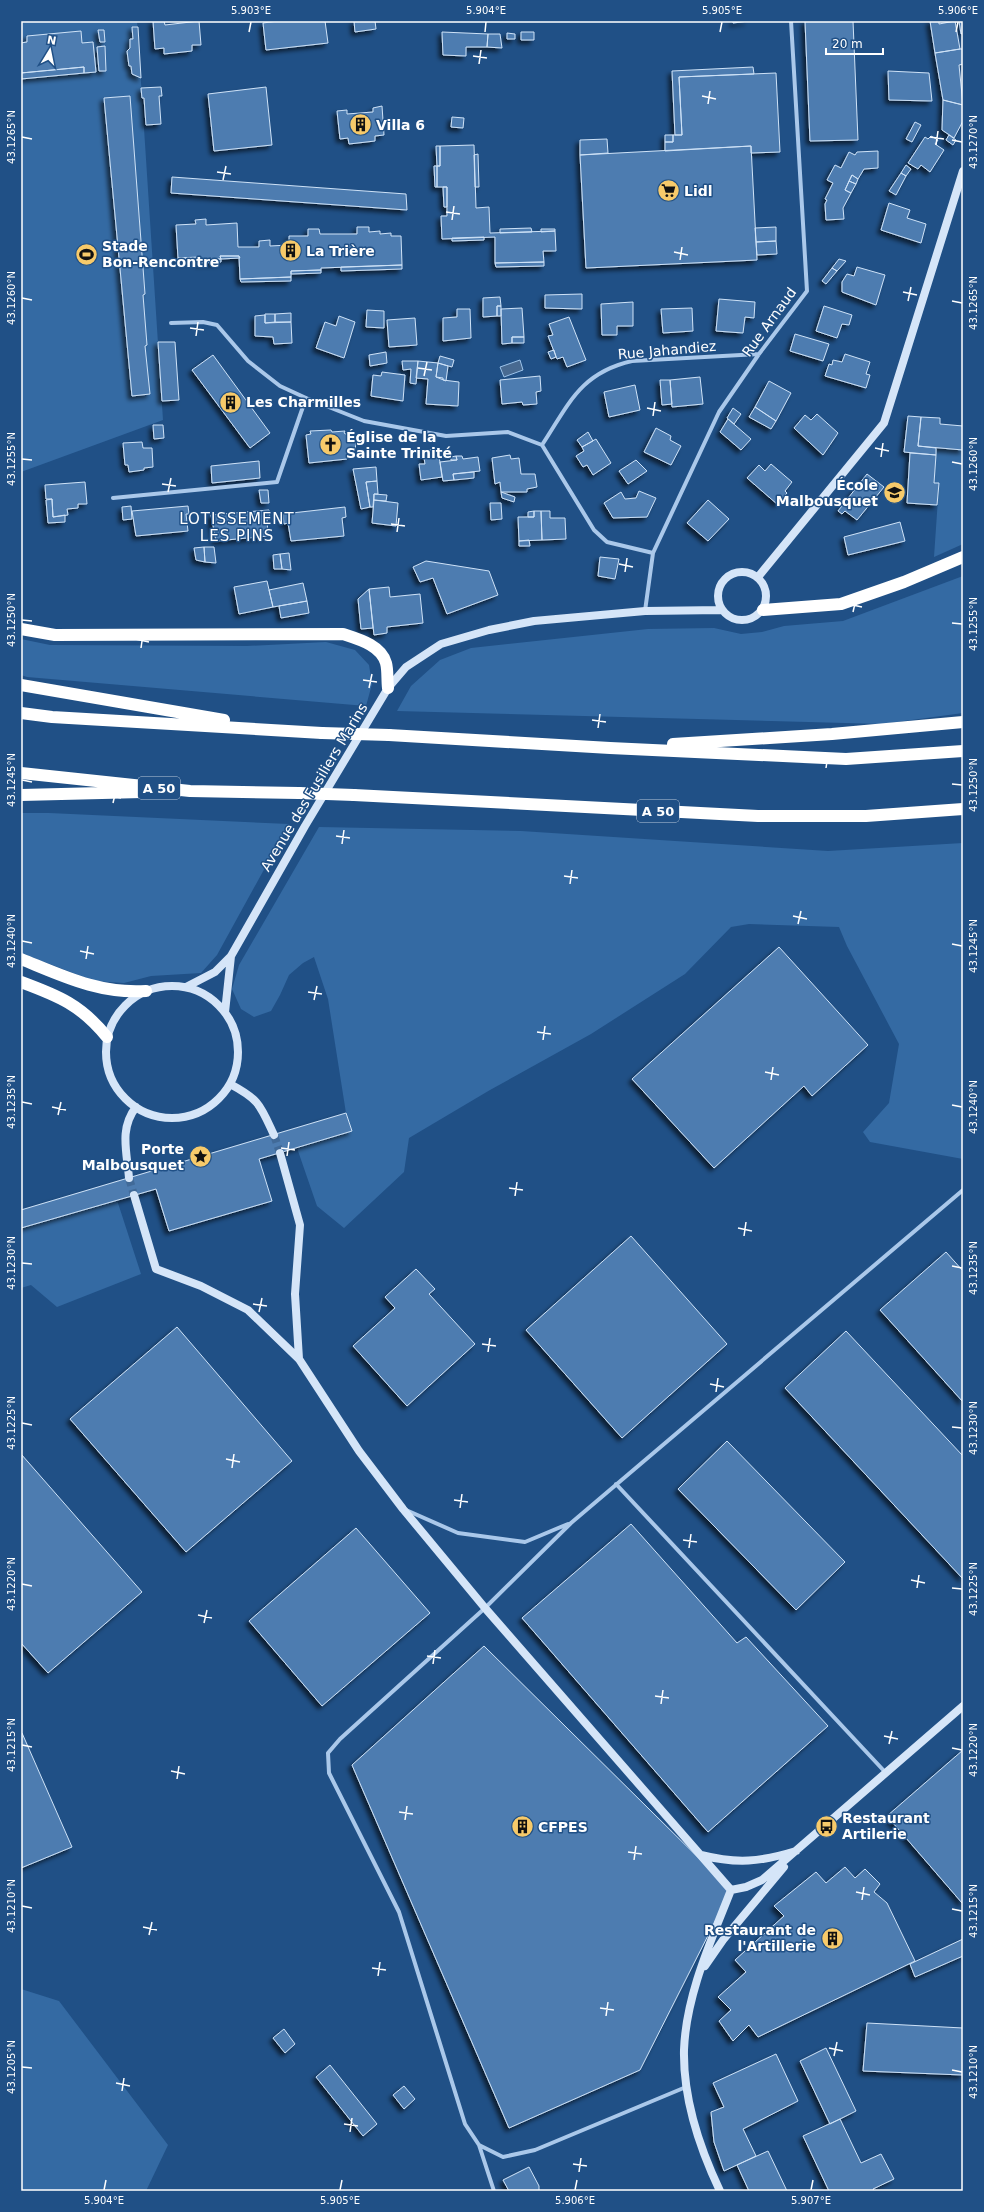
<svg xmlns="http://www.w3.org/2000/svg" width="984" height="2212" font-family="'DejaVu Sans',sans-serif">
<style>
.green{fill:#346aa3}
.water{fill:#486a91;stroke:#9dc4eb}
.building{fill:#4d7cb0;stroke:#cee2f7;filter:url(#shadow)}
.lines{fill:none;stroke-linecap:round;stroke-linejoin:round}
.secondary-tunnel{stroke:#416a98;stroke-width:8;stroke-dasharray:8 4;stroke-linecap:butt}
.street{stroke:#aac8ea;stroke-width:4}
.secondary{stroke:#d5e5f8;stroke-width:8}
.highway{stroke:#fff;stroke-width:12}
.highway-bridge{stroke:#fff;stroke-width:12}
.ticks{fill:none;stroke:#fff;stroke-width:1.5}
.labels{text-anchor:middle;dominant-baseline:central;stroke-width:3;stroke-linejoin:round;paint-order:stroke}
.shield{fill:#205086;stroke:#bccadb;stroke-width:1}
.shield-label{font-size:13px;font-weight:bold;fill:#fff}
.poi-label{font-size:14px;font-weight:bold;fill:#fff;stroke:#205086;text-anchor:start}
.street-label{font-size:14px;fill:#fff;stroke:#205086}
.neighbourhood-label{font-size:15px;letter-spacing:1px;fill:#fff;stroke:#205086}
.neatline{fill:none;stroke:#fff;stroke-width:1.5}
.ticks-label{font-size:10px;text-anchor:middle;fill:#fff}
</style>
<defs>
<filter id="shadow"><feDropShadow dx="-3.5" dy="3.5" stdDeviation="2" flood-color="#0009"/></filter>
</defs>
<rect width="100%" height="100%" fill="#205086"/>
<!-- green -->
<path class="green" d="M33 21H137L163 420 21 472V23Z
M936 448 963 450V544L934 557 939 484 934 483Z
M963 576V713L882 724 397 711 411 686 440 660 471 648 648 629 714 628 741 634 762 632 784 626 843 621Z
M21 639 50 645 247 646 326 642 355 650 369 665 372 684 366 706 27 677 21 675Z
M21 813H49L289 824 217 955 201 973 151 976 124 983 94 981 21 953Z
M319 827 521 831 828 851 963 843V1159L870 1142 863 1132 889 1103 899 1044 847 946 839 927 749 924 731 927 685 974 591 1034 490 1090 409 1138 404 1172 344 1228 317 1206 297 1148 352 1131 346 1113 328 999 314 957 303 963 289 975 280 995 271 1011 254 1017 241 1009 232 989 239 965Z
M117 1200 141 1274 57 1307 31 1285 21 1288V1228Z
M21 1989 59 2001 168 2145 146 2191H21Z"/>
<!-- water -->
<path class="water" d="M520 360 523 370 504 377 500 367Z"/>
<!-- building -->
<path class="building" d="M153 21H164L165 25 199 21 201 45H192V51L164 54V48L155 49Z
M278 21H325L328 43 266 50 263 23Z
M354 21H375L376 29 355 32Z
M733 21H748L733 23Z
M805 21H853L858 140 810 141Z
M930 21H939V24L955 21 960 49 935 53Z
M959 21H963V33L961 34Z
M132 27H138L141 78 132 74 131 66H129L127 51 130 48V39H133Z
M98 30H104L105 42H100Z
M81 31 82 43 93 42 96 72 84 73V67L21 73V43L27 42V36Z
M442 32 488 34 487 47H466V56L443 55Z
M521 32H534V40H521Z
M507 33 515 34V39H507Z
M488 34H500L502 48 487 47Z
M105 46 106 71H99L97 47Z
M960 49H963V64L959 65 963 105 943 100 935 53Z
M84 67V73L21 79V73Z
M753 67 754 74 679 77 682 135H675L672 71Z
M888 71 929 73 932 101 889 100Z
M776 73 780 152 751 153V146L665 151V142H673V135H682L679 77Z
M161 87 162 96H159L161 124 146 125 144 98H142L141 88Z
M266 87 272 145 214 151 208 94Z
M130 96 145 294 143 295 147 345 145 346 150 394 132 396 104 98Z
M943 100 963 105V121L954 138 942 130Z
M382 106 384 135 375 136V141L349 144 348 138 340 139 337 111 347 110V114L373 112V108Z
M452 117 464 118 463 128 451 127Z
M915 122 921 125 912 142 906 139Z
M665 135H673V142H665Z
M949 135 956 140 953 145 946 140Z
M931 136 938 140 935 144 944 150 930 172 921 165 918 169 908 163 925 137 928 139Z
M607 139 608 153 580 155V140Z
M474 145 476 208 489 207 490 233 555 231 556 251H543L544 262 495 263V237L442 239 441 216H447V187H437V166H440V146Z
M436 146H440V166H437Z
M751 146 757 260 586 268 580 155Z
M878 151V168L864 169 858 179 852 175 845 190 851 193 843 208 844 219 826 220 825 204 827 200 825 199 833 183 827 180 835 165 841 168 849 152 855 155 857 152Z
M478 154 479 187H475L474 155Z
M906 165 911 169 906 176 901 173Z
M434 166H437V187H435Z
M901 173 906 176 896 195 889 191Z
M852 175 858 179 856 184 849 181Z
M172 177 406 194 407 210 171 193Z
M849 181 856 184 851 193 845 190Z
M443 187H447V207H444Z
M889 203 910 210 907 218 926 224 921 243 881 230Z
M206 219V225L237 223 238 247H259V241L270 240V246L289 245V236H308V229H319L320 234H357V227H369V232L380 231V234L391 233V236H401L402 265 321 268V270L291 271V277L240 279 239 256H220L221 259 178 258 176 225 196 224 195 220Z
M776 227V241L756 242 755 228Z
M531 228 532 232 500 233V229Z
M541 229H555V231L541 232Z
M484 237V240L452 241V238Z
M776 241 777 254 757 255 756 242Z
M220 256H239L240 258 221 259Z
M199 257V260L178 261V258Z
M221 259V262L199 263V260Z
M839 259 846 261 837 271 832 268Z
M544 262V266L496 267 495 263Z
M402 265V269L341 271V267Z
M857 267 885 275 876 305 842 292V282L847 274 854 276Z
M832 268 837 271 826 284 822 281Z
M321 270V273L291 274V271Z
M291 277V281L241 282 240 279Z
M582 294V309L545 308V295Z
M500 297 501 306H497V316L483 317V298Z
M719 299 755 302 754 318 745 317 743 333 716 331Z
M633 302V326H617V335H602L601 304Z
M497 306H501V316H497Z
M824 306 852 315 849 325 842 324 837 338 816 331Z
M522 308 524 337H512V343L502 344 501 309Z
M692 308 693 331 663 333 661 309Z
M457 309H470L471 338 443 341V318L457 317Z
M367 310 384 311V328L366 327Z
M291 313V322H275V314Z
M265 314H275V322L265 323Z
M265 315V323L291 322 292 343 274 344 273 337 255 336V316Z
M339 316 355 322 344 358 316 348 325 322 336 326Z
M569 317 586 360 567 367 563 357 557 359 548 336 553 335 549 324Z
M415 318 417 345 389 347 387 320Z
M795 334 829 344 823 361 790 351Z
M512 337H524V343H512Z
M158 342H175L179 400 162 401Z
M554 350 556 357 551 359 548 352Z
M386 352 387 363 370 366 369 355Z
M845 354 870 362 866 374 870 375 866 388 825 376 829 364 832 365 833 360 842 362Z
M213 355 270 433 250 448 192 370Z
M440 356 454 360 452 367 438 363Z
M402 361H418L416 384 410 383 411 369 403 370Z
M418 361 438 363 436 377 443 378V380L459 382 458 406 426 404 428 379 416 378Z
M438 363 448 366 446 381 436 377Z
M382 372 405 375 403 401 371 396 373 375 381 376Z
M540 376 541 391 536 392 537 404 523 405 522 402 502 404 500 380Z
M700 377 703 404 672 407 670 380Z
M660 380H670L672 404 662 405Z
M769 381 791 393 776 421 755 407Z
M635 385 640 410 609 417 604 392Z
M755 407 776 421 771 429 749 417Z
M733 408 741 414 734 424 727 418Z
M817 414 838 433 823 455 794 428 805 415 811 420Z
M908 416 921 417 918 446 936 448V455L904 452Z
M921 417 940 418V424L963 426V450L918 446Z
M728 419 751 439 741 450 720 432Z
M153 425H163L164 438 154 439Z
M656 428 671 436 670 440 681 446 671 465 644 452Z
M331 430 332 432 345 431 344 433 354 439 356 442 355 451 347 456V459L309 463 306 435 311 434 310 431Z
M588 432 593 441 582 447 577 440Z
M596 439 611 463 593 475 587 465 583 467 576 456 584 451 582 447Z
M142 442 143 448H152L153 467 144 468V470L129 472 128 465H125L123 443Z
M438 449 442 477 421 480 419 464H425L423 451Z
M910 453 936 455 934 483H939L937 505 907 503Z
M510 455 511 459 519 458 521 474H535L537 487 527 489V492H501L500 482 495 484 492 458Z
M456 456H462L463 459 478 457 480 471 453 474 454 480 443 481 440 462 457 460Z
M456 456 457 460H451V457Z
M636 460 647 471 628 484 619 471Z
M259 461 260 478 212 483 211 466Z
M771 464 792 482 785 491 787 493 777 504 747 478 759 465 765 471Z
M376 467 377 481 366 482 370 507 361 509 353 469Z
M474 472V478L454 480 453 474Z
M867 474 884 487 857 520 845 511 842 514 838 511Z
M377 481 378 494H374L373 507H370L366 482Z
M85 482 87 504H78V508L67 509 68 515 53 517 52 499H46L45 485Z
M259 490H268L269 503H261Z
M639 491 656 498 647 517 613 518 604 503 621 492 625 499 636 498Z
M501 492 515 497 514 502 502 498Z
M374 494 387 495 386 501 374 500Z
M52 499 53 517 65 515V522L48 523 46 500Z
M374 500 398 503 396 526 372 523Z
M708 500 729 519 708 541 687 523Z
M490 503H501L502 519 491 520Z
M131 506 132 519 123 520 122 507Z
M188 506 189 514H186L188 531 136 536 132 511Z
M345 507 346 517 342 518 344 536 291 541 288 523 284 524 283 514Z
M269 510 270 519H267L268 536 216 541 211 515Z
M534 511V517H528V512Z
M534 511H541L542 540 519 541 518 517H534Z
M541 511H550V518H565L566 539 542 540Z
M900 522 905 541 848 555 844 537Z
M529 540 530 546H519V541Z
M204 547H214L216 563 205 562Z
M204 547 205 562 196 560 194 548Z
M289 553 291 570 282 569 280 554Z
M280 554 282 569H274L273 555Z
M600 557 619 559 615 579 598 576Z
M426 561 489 571 498 595 447 614 433 578 420 582 413 567Z
M267 581 273 607 239 614 234 587Z
M303 583 307 601 273 607 269 590Z
M389 587 390 597 420 594 423 623 387 627V633L374 635 369 589Z
M369 589 373 628 361 629 358 599Z
M307 601 309 613 281 618 279 606Z
M779 947 868 1045 812 1096 804 1086 714 1168 632 1079Z
M346 1113 352 1131 259 1159 272 1201 169 1231 156 1189 21 1228V1210Z
M631 1236 727 1344 622 1438 526 1330Z
M946 1252 963 1271V1402L880 1310Z
M416 1269 435 1289 429 1294 475 1344 407 1406 353 1346 395 1308 385 1297Z
M177 1327 292 1461 186 1552 70 1419Z
M846 1331 963 1456V1579L785 1388Z
M727 1441 845 1562 796 1610 678 1489Z
M21 1454 142 1592 48 1673 21 1643Z
M631 1524 737 1643 746 1637 828 1726 708 1832 522 1618Z
M356 1528 430 1613 322 1706 249 1621Z
M484 1646 731 1890 640 2070 509 2128 352 1765Z
M22 1733 72 1847 21 1868V1734Z
M963 1750V1902L962 1903 887 1816Z
M845 1867 855 1878 865 1869 880 1884 874 1892 887 1903 915 1961 758 2037 749 2025 733 2041 719 2021 731 2010 718 1997 746 1972 735 1960 784 1916 774 1906 816 1872 826 1883Z
M963 1939V1956L915 1977 910 1964Z
M867 2023 963 2028V2075L863 2071Z
M284 2029 295 2044 285 2053 273 2038Z
M826 2048 856 2111 830 2124 800 2061Z
M776 2054 798 2101 743 2129 756 2156 724 2171 714 2142 711 2112 724 2107 713 2083Z
M330 2065 377 2124 363 2136 316 2077Z
M404 2086 415 2099 404 2109 393 2095Z
M840 2119 861 2163 881 2154 894 2179 873 2189 874 2191H829L803 2136Z
M768 2151 787 2191H749L737 2165Z
M529 2167 539 2186V2191H509L503 2180Z"/>
<g class="lines">
<!-- secondary-tunnel -->
<path class="secondary-tunnel" d="M274 1135 280 1153
M129 1178 134 1195"/>
<!-- street -->
<path class="street" d="M171 323 203 322 217 325 248 361 280 386 306 398 364 421 446 436 508 432 542 445 594 530 607 542 653 553
M542 445C569 404 580 373 632 361L759 354
M113 498 277 482 306 398
M645 611 653 553 719 412 759 354 807 291 791 21
M616 1484 886 1773
M406 1510 458 1533 525 1542 568 1524
M686 2087 535 2150 503 2157 479 2145 465 2124 399 1912 329 1773 328 1753 340 1739 485 1608 571 1523 963 1190
M479 2145 494 2191"/>
<!-- secondary -->
<path class="secondary" d="M718 596a24 24 0 1 1 48 0a24 24 0 1 1-48 0Z
M758 577 884 423 963 171
M106 1052a66 66 0 1 1 132 0a66 66 0 1 1-132 0Z
M186 987 215 972 231 956 305 826 388 688 406 667 441 644 489 630 534 621 645 611 722 610
M225 1012 231 956
M230 1084C260 1100 260 1105 274 1135
M280 1153 300 1225 295 1294 299 1359
M129 1178C127 1152 119 1129 136 1107
M134 1195 156 1269 201 1286 248 1310 299 1359 359 1451 403 1509 485 1608 731 1890
M701 1855C737 1864 760 1862 796 1851
M731 1890 746 1887 762 1880 963 1706
M705 1966 723 1940 784 1867
M720 2191C700 2149 683 2098 684 2050 686 1995 711 1941 731 1890"/>
<!-- highway -->
<path class="highway" d="M763 610 841 604 904 582 963 557
M21 629 55 635 343 634C358 639 381 645 386 663 388 670 387 680 388 688
M21 685 224 720
M21 713 52 717 322 733
M389 735 610 748 846 759 963 751
M673 744 832 734 963 722
M21 773 190 791 299 793
M21 795 142 792
M354 795 758 816H866L963 809
M21 959C63 976 99 994 146 991
M21 982C59 996 81 1005 107 1037"/>
<!-- highway-bridge -->
<path class="highway-bridge" d="M322 733 389 735
M299 793 354 795"/>
</g>
<!-- ticks -->
<path class="ticks" d="M249 32 251 22M485 32 486 22M720 32 722 22M956 32 958 22M473 56 487 58M479 64 481 50M702 96 716 99M708 104 710 91M22 137 32 139M930 137 944 139M952 140 962 142M936 145 938 131M217 172 231 174M223 180 226 166M446 212 460 214M452 220 454 206M674 252 688 255M680 260 682 247M903 292 917 295M22 298 32 300M908 301 911 287M952 301 962 303M190 328 204 330M196 336 198 322M418 368 432 370M424 376 427 362M647 408 661 411M653 416 655 402M875 448 889 451M881 457 883 443M22 459 32 460M952 462 962 464M162 484 176 486M168 492 171 478M391 524 405 526M397 532 399 518M619 564 633 567M625 572 627 558M848 604 862 607M853 612 856 599M22 620 32 621M952 623 962 624M135 639 149 642M141 648 143 634M363 680 377 682M369 688 372 674M592 720 606 722M598 728 600 714M820 760 834 763M826 768 828 755M22 780 32 782M952 784 962 785M107 795 121 798M113 803 116 790M336 836 350 838M342 844 344 830M564 876 578 878M570 884 572 870M793 916 807 919M798 924 801 911M22 941 32 943M952 944 962 946M80 951 94 954M86 959 88 946M308 992 322 994M314 1000 317 986M537 1032 551 1034M543 1040 545 1026M765 1072 779 1075M771 1080 773 1067M22 1102 32 1104M952 1105 962 1107M52 1107 66 1110M58 1115 61 1102M281 1148 295 1150M287 1156 289 1142M509 1188 523 1190M515 1196 517 1182M738 1228 752 1231M744 1236 746 1222M22 1263 32 1264M952 1266 962 1268M253 1304 267 1306M259 1312 262 1298M482 1344 496 1346M488 1352 490 1338M710 1384 724 1387M716 1392 718 1378M22 1423 32 1425M952 1427 962 1428M226 1459 240 1462M232 1468 234 1454M454 1500 468 1502M460 1508 462 1494M683 1540 697 1542M689 1548 691 1534M911 1580 925 1583M22 1584 32 1586M917 1588 919 1575M952 1588 962 1589M198 1615 212 1618M204 1623 207 1610M427 1656 441 1658M433 1664 435 1650M655 1696 669 1698M661 1704 663 1690M884 1736 898 1739M889 1744 892 1731M22 1745 32 1747M952 1748 962 1750M171 1771 185 1774M177 1779 179 1766M399 1812 413 1814M405 1820 407 1806M628 1852 642 1854M634 1860 636 1846M856 1892 870 1895M862 1900 864 1887M22 1906 32 1908M952 1909 962 1911M143 1927 157 1930M149 1935 152 1922M372 1968 386 1970M378 1976 380 1962M600 2008 614 2010M606 2016 608 2002M829 2048 843 2051M834 2056 837 2042M22 2067 32 2068M952 2070 962 2072M116 2083 130 2086M122 2091 124 2078M344 2124 358 2126M350 2132 352 2118M573 2164 587 2166M579 2172 581 2158M104 2190 106 2180M340 2190 342 2180M575 2190 577 2180M811 2190 813 2180"/>
<!-- icons -->
<defs>
<symbol id="building-disc" viewBox="-11 -11 22 22"><circle r="9.5" fill="#f7ca6a" stroke="#205086"/><path d="M-4-6H4V6H1V3H-1V6H-4ZM-2.5-4.3h1.7v1.8h-1.7ZM.8-4.3h1.7v1.8H.8ZM-2.5-1h1.7V.8h-1.7ZM.8-1h1.7V.8H.8Z" fill="#111"/></symbol>
<symbol id="supermarket-disc" viewBox="-11 -11 22 22"><circle r="9.5" fill="#f7ca6a" stroke="#205086"/><path d="M-6-5.5h2.5l.6 2H6L4.5 2H-2.5L-4.4-4H-6ZM-1.5 3.2a1.3 1.3 0 1 0 .1 0ZM3 3.2a1.3 1.3 0 1 0 .1 0Z" fill="#111"/></symbol>
<symbol id="stadium-disc" viewBox="-11 -11 22 22"><circle r="9.5" fill="#f7ca6a" stroke="#205086"/><path d="M0-5a6.5 5 0 1 0 0 10a6.5 5 0 1 0 0-10ZM-3.5-1.8h7v3.6h-7Z" fill="#111"/></symbol>
<symbol id="church-disc" viewBox="-11 -11 22 22"><circle r="9.5" fill="#f7ca6a" stroke="#205086"/><path d="M-1.2-6h2.4v3.5h3.3v2.4h-3.3V6h-2.4V-.1h-3.3v-2.4h3.3Z" fill="#111"/></symbol>
<symbol id="school-disc" viewBox="-11 -11 22 22"><circle r="9.5" fill="#f7ca6a" stroke="#205086"/><path d="M0-5L7-2L0 1L-7-2ZM-4 1L0 2.5L4 1V4Q0 6-4 4Z" fill="#111"/></symbol>
<symbol id="sight-disc" viewBox="-11 -11 22 22"><circle r="9.5" fill="#f7ca6a" stroke="#205086"/><path d="M0-6L1.8-2.2L6-1.7L2.9 1.2L3.7 5.4L0 3.3L-3.7 5.4L-2.9 1.2L-6-1.7L-1.8-2.2Z" fill="#111"/></symbol>
<symbol id="bus-disc" viewBox="-11 -11 22 22"><circle r="9.5" fill="#f7ca6a" stroke="#205086"/><path d="M-5-6H5V4H4V6H2V4H-2V6H-4V4H-5ZM-3.5-4V0h7V-4ZM-3.5 1.2v1.5H-2V1.2ZM2 1.2v1.5H3.5V1.2Z" fill="#111"/></symbol>
</defs>
<g fill-rule="evenodd">
<use href="#building-disc" x="348" y="112" width="25" height="25"/>
<use href="#supermarket-disc" x="656" y="178" width="25" height="25"/>
<use href="#building-disc" x="278" y="238" width="25" height="25"/>
<use href="#stadium-disc" x="74" y="242" width="25" height="25"/>
<use href="#building-disc" x="218" y="390" width="25" height="25"/>
<use href="#church-disc" x="318" y="432" width="25" height="25"/>
<use href="#school-disc" x="882" y="480" width="25" height="25"/>
<use href="#sight-disc" x="188" y="1144" width="25" height="25"/>
<use href="#bus-disc" x="814" y="1814" width="25" height="25"/>
<use href="#building-disc" x="510" y="1814" width="25" height="25"/>
<use href="#building-disc" x="820" y="1926" width="25" height="25"/>
</g>
<g class="labels">
<!-- shield labels -->
<g class="shield">
<rect x="138" y="777" width="42" height="22" rx="3"/>
<rect x="637" y="800" width="42" height="22" rx="3"/>
</g>
<g class="shield-label">
<text x="159" y="788">A 50</text>
<text x="658" y="811">A 50</text>
</g>
<!-- poi labels -->
<g class="poi-label">
<text x="376" y="125">Villa 6</text>
<text x="684" y="191">Lidl</text>
<text x="102" y="246">Stade<tspan x="102" dy="16">Bon-Rencontre</tspan></text>
<text x="306" y="251">La Trière</text>
<text x="246" y="402">Les Charmilles</text>
<text x="346" y="437">Église de la<tspan x="346" dy="16">Sainte Trinité</tspan></text>
<text x="878" y="485" text-anchor="end">École<tspan x="878" dy="16">Malbousquet</tspan></text>
<text x="184" y="1149" text-anchor="end">Porte<tspan x="184" dy="16">Malbousquet</tspan></text>
<text x="842" y="1818">Restaurant<tspan x="842" dy="16">Artilerie</tspan></text>
<text x="538" y="1827">CFPES</text>
<text x="816" y="1930" text-anchor="end">Restaurant de<tspan x="816" dy="16">l'Artillerie</tspan></text>
</g>
<!-- street labels -->
<g class="street-label">
<text transform="translate(769 322) rotate(-54)">Rue Arnaud</text>
<text transform="translate(667 350) rotate(-5)">Rue Jahandiez</text>
<text transform="translate(314 787) rotate(-59)">Avenue des Fusiliers Marins</text>
</g>
<!-- neighbourhood labels -->
<g class="neighbourhood-label">
<text x="237" y="519">LOTISSEMENT<tspan x="237" dy="17">LES PINS</tspan></text>
</g>
</g>
<!-- border -->
<rect width="984" height="2212" fill="none" stroke="#205086" stroke-width="44"/>
<!-- north arrow -->
<g transform="translate(50 50) rotate(10)" stroke="#205086" stroke-width="3" paint-order="stroke">
<path d="M0-3L7 15L0 10L-7 15Z" fill="#ffffff"/>
<text y="-6" font-size="11" font-weight="bold" text-anchor="middle" fill="#ffffff">N</text>
</g>
<!-- scale -->
<path d="M826 48v6h57v-6" fill="none" stroke="#ffffff" stroke-width="2"/>
<text x="832" y="48" font-size="12" fill="#ffffff" stroke="#205086" stroke-width="3" paint-order="stroke">20 m</text>
<rect x="22" y="22" width="940" height="2168" class="neatline"/>
<g class="ticks-label">
<text x="251" y="14">5.903°E</text>
<text x="486" y="14">5.904°E</text>
<text x="722" y="14">5.905°E</text>
<text x="958" y="14">5.906°E</text>
<text transform="translate(11 137) rotate(-90)" y="4">43.1265°N</text>
<text transform="translate(973 142) rotate(-90)" y="4">43.1270°N</text>
<text transform="translate(11 298) rotate(-90)" y="4">43.1260°N</text>
<text transform="translate(973 303) rotate(-90)" y="4">43.1265°N</text>
<text transform="translate(11 459) rotate(-90)" y="4">43.1255°N</text>
<text transform="translate(973 464) rotate(-90)" y="4">43.1260°N</text>
<text transform="translate(11 620) rotate(-90)" y="4">43.1250°N</text>
<text transform="translate(973 624) rotate(-90)" y="4">43.1255°N</text>
<text transform="translate(11 780) rotate(-90)" y="4">43.1245°N</text>
<text transform="translate(973 785) rotate(-90)" y="4">43.1250°N</text>
<text transform="translate(11 941) rotate(-90)" y="4">43.1240°N</text>
<text transform="translate(973 946) rotate(-90)" y="4">43.1245°N</text>
<text transform="translate(11 1102) rotate(-90)" y="4">43.1235°N</text>
<text transform="translate(973 1107) rotate(-90)" y="4">43.1240°N</text>
<text transform="translate(11 1263) rotate(-90)" y="4">43.1230°N</text>
<text transform="translate(973 1268) rotate(-90)" y="4">43.1235°N</text>
<text transform="translate(11 1423) rotate(-90)" y="4">43.1225°N</text>
<text transform="translate(973 1428) rotate(-90)" y="4">43.1230°N</text>
<text transform="translate(11 1584) rotate(-90)" y="4">43.1220°N</text>
<text transform="translate(973 1589) rotate(-90)" y="4">43.1225°N</text>
<text transform="translate(11 1745) rotate(-90)" y="4">43.1215°N</text>
<text transform="translate(973 1750) rotate(-90)" y="4">43.1220°N</text>
<text transform="translate(11 1906) rotate(-90)" y="4">43.1210°N</text>
<text transform="translate(973 1911) rotate(-90)" y="4">43.1215°N</text>
<text transform="translate(11 2067) rotate(-90)" y="4">43.1205°N</text>
<text transform="translate(973 2072) rotate(-90)" y="4">43.1210°N</text>
<text x="104" y="2204">5.904°E</text>
<text x="340" y="2204">5.905°E</text>
<text x="575" y="2204">5.906°E</text>
<text x="811" y="2204">5.907°E</text>
</g>
</svg>
